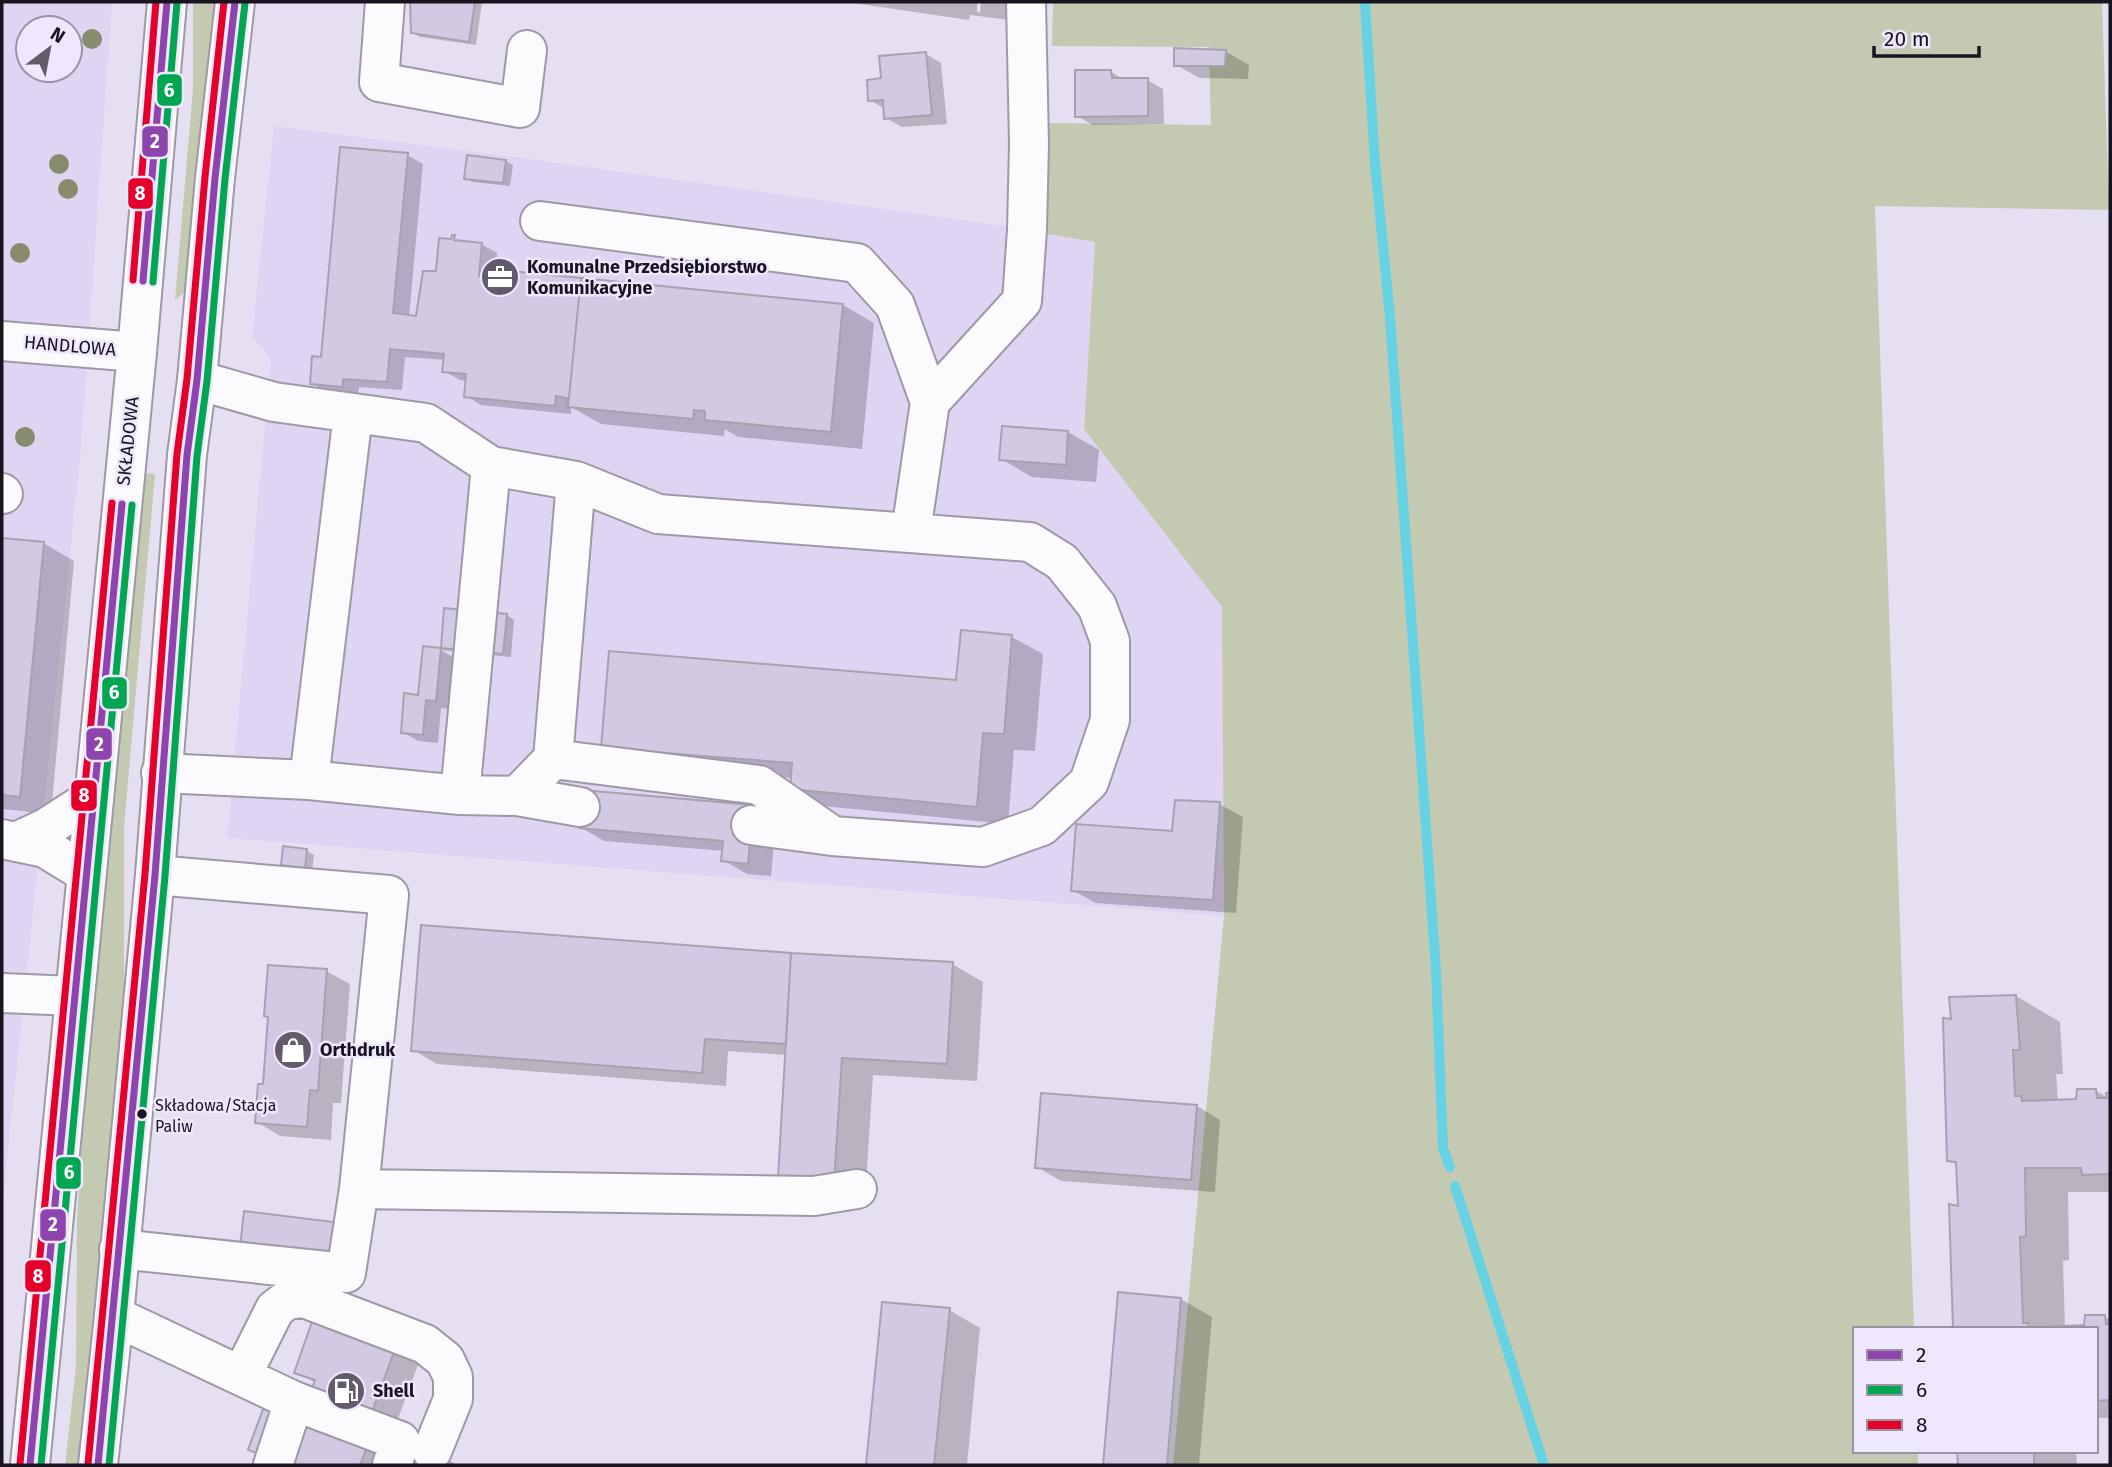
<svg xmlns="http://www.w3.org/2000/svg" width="2112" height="1467" font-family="'Fira Sans',sans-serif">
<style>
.built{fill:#e0d4f3;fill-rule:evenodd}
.green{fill:#c3cab1}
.shadow{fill:#0003}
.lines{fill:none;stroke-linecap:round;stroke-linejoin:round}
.stream{stroke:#66d2e4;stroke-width:10}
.building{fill:#d3c9e2;stroke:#a7a2b0;stroke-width:2}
.minor-casing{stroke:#9e99a7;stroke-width:42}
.major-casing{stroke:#9e99a7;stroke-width:42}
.minor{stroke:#fbfafd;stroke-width:38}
.major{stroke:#fbfafd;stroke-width:38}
.bus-1-casing{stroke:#efe7fc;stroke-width:12}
.bus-2-casing{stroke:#efe7fc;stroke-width:12}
.bus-3-casing{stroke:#efe7fc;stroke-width:12}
.bus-1{stroke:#8e44ad;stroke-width:7}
.bus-2{stroke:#00a651;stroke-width:7}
.bus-3{stroke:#e4002b;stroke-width:7}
.tree{fill:#888c6d}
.bus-dot{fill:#191420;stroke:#efe7fc;stroke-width:2.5}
.labels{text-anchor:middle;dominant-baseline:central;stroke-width:5;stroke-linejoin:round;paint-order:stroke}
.bus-label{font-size:16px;fill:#191420;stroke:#efe7fc;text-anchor:start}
.poi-label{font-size:18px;font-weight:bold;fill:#191420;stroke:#efe7fc;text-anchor:start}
.street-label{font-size:18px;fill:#191420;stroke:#efe7fc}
.line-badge{stroke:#efe7fc;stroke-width:2.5}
.badge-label{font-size:19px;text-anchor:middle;font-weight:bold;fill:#fff}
</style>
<rect width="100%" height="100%" fill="#e6dff2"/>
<!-- built -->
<path class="built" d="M2 2H112L81 449 2 1210ZM28 28H70V70H28Z
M274 126 552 162 1011 227 1095 242 1084 429 1222 606 1224 916 227 838 271 360 252 336Z"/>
<!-- green -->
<path class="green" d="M193 2H217L187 290 175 300 193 89Z
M1053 2H2102L2109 210 1875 206 1914 1329H1855V1451H1918V1465H1173L1224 916 1222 607 1084 429 1095 242 1047 234 1048 123 1211 125 1209 47 1052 46Z
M142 473 155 474 124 827V1010L81 1465H65L76 1366 77 1221 85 1083Z"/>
<!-- shadow -->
<path class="shadow" d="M411 2H482L476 45 420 37 412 32Z
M846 2H977V12L980 13 981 2H1010V20L970 15 969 20Z
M1225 51 1249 65 1248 79 1200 78 1176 65Z
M926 54 941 63 947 124 902 127 886 118 885 109 870 100 883 80Z
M1111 72 1125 80H1147L1163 89 1164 124 1093 125 1077 116Z
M407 155 423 164 409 317 418 318 438 273 481 244 497 253 496 271 843 305 874 323 862 449 738 437 725 429 724 436 601 424 571 407V414L481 405 466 396 467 381 460 380 444 371 445 360 405 357 402 390 359 387 358 395 327 392 312 383Z
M506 161 513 165 510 186 473 182 466 178Z
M1003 427 1068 432 1099 450 1096 482 1032 477 1001 459Z
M2 540 43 543 74 561 51 814 2 809Z
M446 610 507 615 514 620 511 657 441 650 456 659 451 709 441 708 438 743 418 741 403 732 420 697 424 648 442 650Z
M1012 637 1043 654 1035 751 1014 750 1008 824 823 806 792 789 793 778 634 765 603 747 957 682Z
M1219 804 1243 817 1236 913 1096 903 1072 890 1174 833Z
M776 820 771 876 747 874 723 860 724 851 604 841 580 827Z
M306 850 314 855 312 871 291 869 283 864Z
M791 954 952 964 983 982 977 1081 873 1075 865 1199 811 1195 787 1055 728 1051 726 1086 437 1064 413 1050Z
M326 971 350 984 341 1103H333L331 1140 280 1136 257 1122 265 1085Z
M2016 996 2060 1022 2063 1074H2056L2058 1101 2078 1100 2096 1091 2109 1098 2108 1094H2110V1192H2068L2069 1260 2063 1261 2065 1328 2086 1327 2104 1316 2110 1320V1418H2096V1329H1955L1960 1208 1957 1165 1949 1160 1953 1020Z
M1197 1106 1220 1120 1215 1192 1061 1181 1037 1167Z
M1120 1294 1181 1299 1212 1317 1199 1465H1105Z
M883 1304 949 1310 980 1328 967 1465H868Z
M315 1319 419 1362 386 1451 389 1465H281L316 1383 296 1372Z
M417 1447 444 1457 457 1465H410Z
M1959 1451H2076L2077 1465H1959Z"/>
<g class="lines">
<!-- stream -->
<path class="stream" d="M1365 2 1375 163 1390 317 1436 970 1443 1148 1450 1167
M1455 1186 1544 1465"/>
</g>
<!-- building -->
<path class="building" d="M410 2H475L469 42 411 33Z
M1174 48 1226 50 1225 66H1174Z
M926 52 932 115 884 119 883 100 868 101 867 80 881 78 879 56Z
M1075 70H1111L1112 78H1148V116L1075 117Z
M340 147 408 153 393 313 416 316 423 271H436L439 238 451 239 452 235H455L454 240 482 243 479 276 490 277V269L581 278 568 407H566L567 398 556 396 555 406 464 397 466 374 442 372 444 354 390 349 387 382 343 379V387L310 384 312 356 321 357Z
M467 155 506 160 503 183 464 179Z
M581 278 843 304 831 432 705 420V411L694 410 693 419 568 407Z
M1002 426 1068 431 1066 465 999 460Z
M2 538 44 542 20 797 2 795Z
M444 608 507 614 503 654 441 648Z
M961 630 1012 635 1004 734 983 733 977 807 790 789 792 763 601 748 609 651 956 680Z
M423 646 441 648 436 701 426 700 423 735 401 733 404 693 418 695Z
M582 790 753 805 748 864 721 861 723 841 579 828Z
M1175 800 1220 802 1213 900 1071 891 1076 824 1172 831Z
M283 846 307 849 305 868 281 865Z
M421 925 791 953 786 1044 705 1039 702 1073 411 1051Z
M791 953 953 962 947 1064 842 1058 834 1182 778 1178Z
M268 965 327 969 318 1091 310 1090 307 1127 255 1123 258 1084H263L268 1017 264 1016Z
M2016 995 2020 1050H2013L2015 1096H2021L2022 1101 2076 1099 2077 1089H2096L2097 1098H2107L2106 1093 2110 1092V1174L2082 1175 2081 1168H2025L2026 1236 2020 1237 2023 1323H2028L2029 1328 2084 1325 2085 1315H2105L2106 1324H2110V1400L2096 1401V1329H1953L1949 1204 1958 1206 1956 1162 1947 1161 1943 1018 1951 1019 1949 997Z
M1041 1093 1197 1105 1191 1180 1035 1168Z
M244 1211 334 1222 330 1258 240 1248Z
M1118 1292 1181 1298 1167 1465H1103Z
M882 1302 950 1308 934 1465H866Z
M314 1316 396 1346 363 1437 370 1439 360 1465H290L248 1450 266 1401 303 1414 315 1380 294 1373Z
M1957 1451H2034V1465H1958Z"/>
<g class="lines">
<defs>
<path id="minor" d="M385 2 379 82 520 108 527 50
M540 221 857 263 895 305 930 402 911 532
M2 341 137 352
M197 380 274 402 426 423 491 466 576 481 658 514 1030 542 1062 562 1097 606 1110 641V720L1089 782 1042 826 983 847 832 836 751 825
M930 402 1022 301 1027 230 1029 144 1026 2
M353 414 309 780 460 795 517 796 553 759 576 481
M2 493 3 494
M553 759 759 785 827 832
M161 773 309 780
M460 795 491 466
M517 796 580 807
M2 839 45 848 86 873
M18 841 46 828 94 797
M155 875 389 895 359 1189 814 1196 857 1189
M2 993 74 996
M119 1249 346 1273 359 1189
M114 1316 294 1401 400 1441 392 1465
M242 1375 275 1309 287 1300 304 1298 425 1344 445 1360 453 1377V1399L432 1451
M273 1465 294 1401"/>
<path id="major" d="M30 1465 137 352 167 2
M98 1465 114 1316 155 875 187 455 197 380 215 178 235 2"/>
</defs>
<!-- minor casing -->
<use href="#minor" class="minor-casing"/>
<!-- major casing -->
<use href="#major" class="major-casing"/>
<!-- minor -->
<use href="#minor" class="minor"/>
<!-- major -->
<use href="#major" class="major"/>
<defs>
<path id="bus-1" d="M143 281 167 2
M30 1465 122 504
M98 1465 155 875 187 455 197 380 215 178 235 2"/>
<path id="bus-2" d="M153 282 177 3
M41 1465 132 505
M109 1465 165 876 197 456 207 381 225 179 245 3"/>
<path id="bus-3" d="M133 280 156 2
M20 1464 112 503
M88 1464 145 874 177 454 187 379 205 177 224 2"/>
</defs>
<!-- bus-1 casing -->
<use href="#bus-1" class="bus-1-casing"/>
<!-- bus-2 casing -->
<use href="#bus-2" class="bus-2-casing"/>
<!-- bus-3 casing -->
<use href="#bus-3" class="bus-3-casing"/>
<!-- bus-1 -->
<use href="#bus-1" class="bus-1"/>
<!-- bus-2 -->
<use href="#bus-2" class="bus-2"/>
<!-- bus-3 -->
<use href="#bus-3" class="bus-3"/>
</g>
<!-- trees -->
<g class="tree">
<circle cx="92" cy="39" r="10"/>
<circle cx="59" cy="164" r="10"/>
<circle cx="68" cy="189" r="10"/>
<circle cx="20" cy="253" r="10"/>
<circle cx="25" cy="437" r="10"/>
</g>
<!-- icons -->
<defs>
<symbol id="office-disc" viewBox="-11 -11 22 22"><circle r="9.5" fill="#615b6a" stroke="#efe7fc"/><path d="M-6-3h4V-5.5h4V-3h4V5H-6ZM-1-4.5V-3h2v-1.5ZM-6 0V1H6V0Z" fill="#fff"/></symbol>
<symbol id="shop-disc" viewBox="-11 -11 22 22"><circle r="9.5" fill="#615b6a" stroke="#efe7fc"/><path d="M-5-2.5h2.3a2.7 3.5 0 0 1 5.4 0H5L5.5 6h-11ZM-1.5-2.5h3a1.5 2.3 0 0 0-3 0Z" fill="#fff"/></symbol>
<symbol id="fuel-disc" viewBox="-11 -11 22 22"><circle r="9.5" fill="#615b6a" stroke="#efe7fc"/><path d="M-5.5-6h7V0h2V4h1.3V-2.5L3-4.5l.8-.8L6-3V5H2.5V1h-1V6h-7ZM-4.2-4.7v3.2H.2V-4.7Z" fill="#fff"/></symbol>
</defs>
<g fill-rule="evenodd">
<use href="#office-disc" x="478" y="255" width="44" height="44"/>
<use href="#shop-disc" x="271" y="1028" width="44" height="44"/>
<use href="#fuel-disc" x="324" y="1369" width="44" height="44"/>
</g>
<!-- markers -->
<circle class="bus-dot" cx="142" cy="1114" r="6"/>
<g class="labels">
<!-- bus labels -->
<g class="bus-label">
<text x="155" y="1105">Składowa/Stacja<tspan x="155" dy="21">Paliw</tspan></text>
</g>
<!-- poi labels -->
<g class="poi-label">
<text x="527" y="267">Komunalne Przedsiębiorstwo<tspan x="527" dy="21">Komunikacyjne</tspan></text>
<text x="320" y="1050">Orthdruk</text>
<text x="373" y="1391">Shell</text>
</g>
<!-- street labels -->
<g class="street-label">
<text transform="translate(70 346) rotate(5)">HANDLOWA</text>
<text transform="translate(128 441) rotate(-84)">SKŁADOWA</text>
</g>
</g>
<g class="line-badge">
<rect x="156" y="73" width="27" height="34" rx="7" fill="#00a651"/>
<rect x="141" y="125" width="28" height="33" rx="7" fill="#8e44ad"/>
<rect x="127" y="177" width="27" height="33" rx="7" fill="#e4002b"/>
<rect x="101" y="676" width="27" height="34" rx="7" fill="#00a651"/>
<rect x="85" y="727" width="28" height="34" rx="7" fill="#8e44ad"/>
<rect x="70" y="779" width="28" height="33" rx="7" fill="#e4002b"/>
<rect x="55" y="1156" width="27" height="34" rx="7" fill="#00a651"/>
<rect x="39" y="1208" width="28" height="34" rx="7" fill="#8e44ad"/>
<rect x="24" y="1259" width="28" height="34" rx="7" fill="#e4002b"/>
</g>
<g class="badge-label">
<text x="169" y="97">6</text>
<text x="155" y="148">2</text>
<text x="140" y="200">8</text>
<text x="114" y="699">6</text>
<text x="99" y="751">2</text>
<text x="84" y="802">8</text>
<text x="69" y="1179">6</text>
<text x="53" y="1231">2</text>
<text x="38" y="1283">8</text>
</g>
<!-- border -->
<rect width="2112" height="1467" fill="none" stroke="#191420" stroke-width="7"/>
<!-- legend -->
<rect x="1853" y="1327" width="245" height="126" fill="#efe7fc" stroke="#9993a4" stroke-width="2"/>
<rect x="1867" y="1350" width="35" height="10" fill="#8e44ad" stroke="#9993a4" stroke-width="2"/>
<text x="1916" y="1362" font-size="21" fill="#191420">2</text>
<rect x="1867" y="1385" width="35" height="10" fill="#00a651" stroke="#9993a4" stroke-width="2"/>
<text x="1916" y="1397" font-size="21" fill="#191420">6</text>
<rect x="1867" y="1420" width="35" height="10" fill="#e4002b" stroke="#9993a4" stroke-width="2"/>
<text x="1916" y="1432" font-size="21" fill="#191420">8</text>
<!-- north arrow -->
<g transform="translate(49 49) rotate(32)"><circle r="33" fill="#efe7fc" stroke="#9993a4" stroke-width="2"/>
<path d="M0-5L12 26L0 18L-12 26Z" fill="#615b6a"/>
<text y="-10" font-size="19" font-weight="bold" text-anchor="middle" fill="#191420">N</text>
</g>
<!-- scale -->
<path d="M1874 46v10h105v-10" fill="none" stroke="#191420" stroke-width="3.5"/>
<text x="1884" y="46" font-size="21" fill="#191420" stroke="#efe7fc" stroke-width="5" paint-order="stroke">20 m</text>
</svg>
